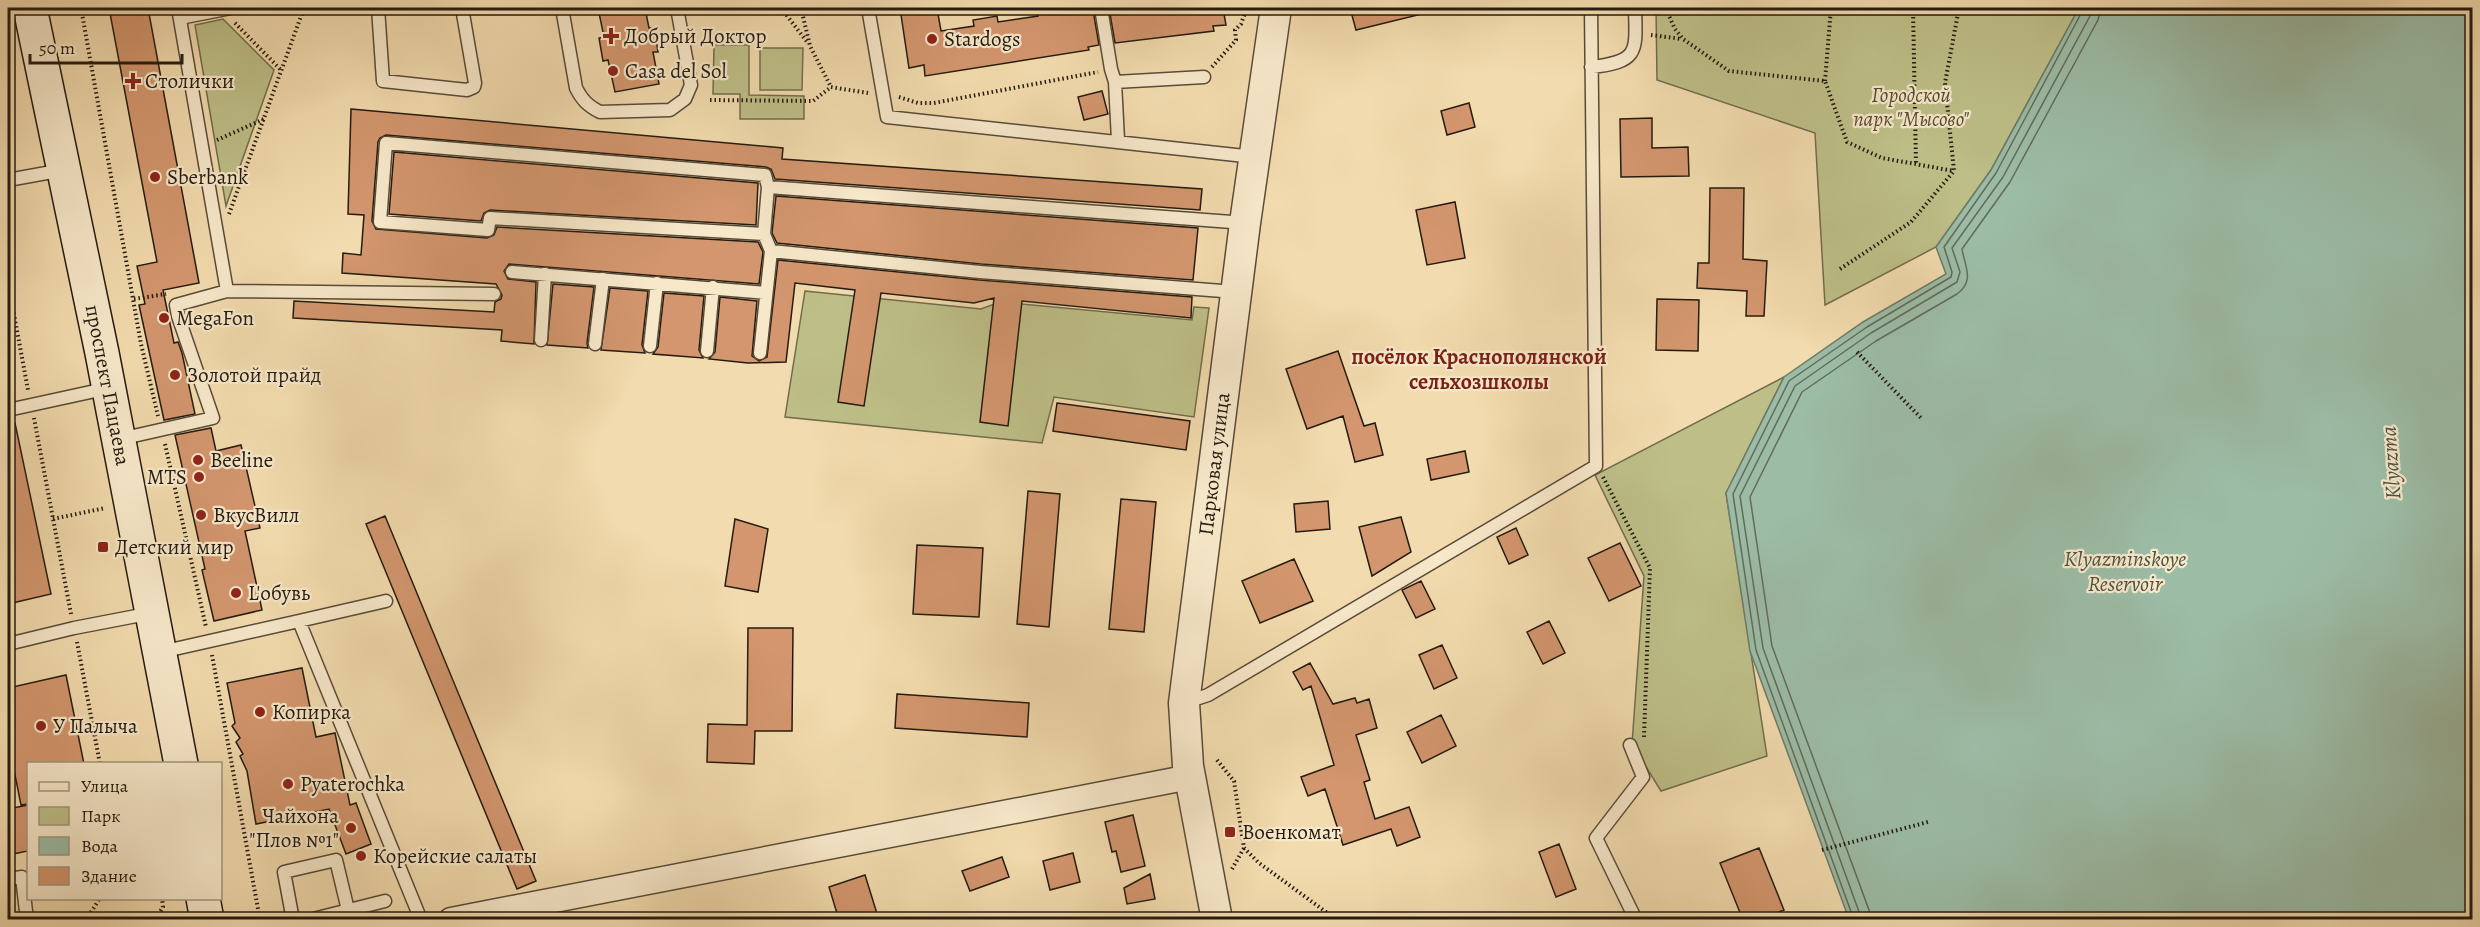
<svg xmlns="http://www.w3.org/2000/svg" width="2480" height="927" font-family="Alegreya,serif">
<style>
.green{fill:#bebf88;stroke:#716d4c;stroke-width:1.5}
.water{fill:#9cbca6;stroke:#6c7c6a;stroke-width:1.5}
.lines{fill:none;stroke-linecap:round;stroke-linejoin:round}
.shore{stroke:#606c5b;stroke-width:1.5}
.building{fill:#d3966e;stroke:#241b10;stroke-width:1.5}
.service-casing{stroke:#584b38;stroke-width:15}
.minor-casing{stroke:#584b38;stroke-width:27}
.tertiary-casing{stroke:#584b38;stroke-width:33}
.secondary-casing{stroke:#241b10;stroke-width:36}
.path{stroke:#241b10;stroke-width:4;stroke-dasharray:1.5 3;stroke-linecap:butt}
.service{stroke:#f7e8ca;stroke-width:12}
.minor{stroke:#f7e8ca;stroke-width:24}
.tertiary{stroke:#f7e8ca;stroke-width:30}
.secondary{stroke:#f7e8ca;stroke-width:33}
.poi-dot{fill:#8f2418;stroke:#f7e8ca;stroke-width:2}
.labels{text-anchor:middle;dominant-baseline:central;stroke-width:4.5;stroke-linejoin:round;paint-order:stroke}
.poi-label{font-size:21px;fill:#241b10;stroke:#f7e8ca;text-anchor:start}
.park-label{font-size:21px;font-style:italic;fill:#524c34;stroke:#f7e8ca}
.street-label{font-size:21px;fill:#241b10;stroke:#f7e8ca}
.neighbourhood-label{font-size:22px;font-weight:bold;fill:#7a1f14;stroke:#f7e8ca}
.water-label{font-size:22px;font-style:italic;fill:#4e5344;stroke:#f7e8ca}
</style>
<rect width="100%" height="100%" fill="#f2dbae"/>
<filter id="stains"><feTurbulence type="fractalNoise" baseFrequency=".00333" numOctaves="4"/><feColorMatrix values="0 0 0 0 .2 0 0 0 0 .09 0 0 0 0 .02 0 0 0 .5 -.17"/></filter>
<radialGradient id="worn" r=".72"><stop offset=".6" stop-color="#630" stop-opacity="0"/><stop offset="1" stop-color="#630" stop-opacity=".3"/></radialGradient>
<!-- green -->
<path class="green" d="M1656 8H2079L1991 170 1936 247 1825 305 1815 133 1657 80Z
M223 19 274 70 226 206 195 25Z
M714 45H749V95L804 96V119H740V94H713Z
M760 48H803L802 90H760Z
M805 291 981 309 1000 302 1192 320 1194 307 1209 308 1194 417 1054 397 1042 443 785 417Z
M1784 377 1726 493 1767 756 1661 791 1632 744 1644 576 1595 475Z"/>
<!-- water -->
<path class="water" d="M2079 8H2472V919H1849L1750 651 1726 493 1784 377 1863 322 1946 274 1936 247 1991 170Z"/>
<g class="lines">
<!-- shore -->
<path class="shore" d="M1854 920 1756 650 1733 494 1789 381 1867 327 1951 277 1952 272 1944 247 1996 173 2084 8
M1862 920 1763 648 1740 496 1795 386 1871 333 1957 282 1960 272 1952 248 2003 177 2090 16 2092 8
M1871 920 1869 910 1772 646 1750 497 1802 392 1876 341 1957 294C1975 281 1965 267 1962 249L2010 182 2098 20 2101 8"/>
</g>
<!-- building -->
<path class="building" d="M109 8H148L199 283 163 290 174 343 178 342 182 353 195 414 164 420 139 305 145 304 137 266 157 262Z
M598 8H645L649 28H653L656 39 658 52H653L659 84 615 92 608 60 603 61 599 38 604 37Z
M900 8H937L941 31 974 26 973 20 997 16 998 22 1038 16 1037 8H1061L1062 12 1075 10V13L1093 10 1099 45 1088 47 1089 50 925 76 924 65 909 68Z
M1109 8H1223L1226 25 1213 26 1214 31 1115 43Z
M1350 8H1422V14L1356 30Z
M1102 91 1108 114 1084 120 1078 97Z
M1469 103 1475 127 1447 135 1441 111Z
M351 109 783 148 782 159 1202 189 1200 210 775 179 771 169 766 167 386 135 380 138 378 142 372 221 376 229 487 238 494 235 497 227 758 242 763 252 759 284 509 264 504 271 508 279 536 282 534 344 501 341 502 330 293 318 294 301 494 312 495 302 501 299 502 295 496 284 342 273 343 253 361 255 364 215 348 214Z
M1652 118V148L1688 147 1689 176 1621 177 1620 119Z
M394 152 758 183 756 225 490 210 484 213 481 221 389 214Z
M1710 188H1744L1743 259 1767 261 1764 316H1746L1747 291 1697 288 1698 263H1709Z
M776 196 1198 228 1193 280 981 264 777 243 772 233Z
M1455 202 1465 258 1427 265 1416 210Z
M778 260 979 280 1192 297 1191 318 1022 301 1008 426 980 422 994 298 974 303 881 293 864 406 838 402 855 290 795 283 786 362 748 363 709 359 715 352 720 297 757 301 752 356 759 361 767 357Z
M553 284 594 287 587 343 588 348 547 345Z
M610 288 648 291 642 345 645 353 601 350Z
M664 293 704 296 699 350 703 358 653 354 658 347Z
M1657 299 1699 300 1698 351 1656 350Z
M1338 351 1364 426 1375 423 1383 455 1355 462 1343 416 1307 429 1286 369Z
M1057 403 1190 421 1186 450 1053 431Z
M15 423 51 594 8 604V424Z
M211 428 216 451 241 445 260 528 245 531 262 610 214 621 202 570 205 569 175 435Z
M1465 451 1469 472 1431 480 1427 459Z
M1028 491 1060 494 1049 627 1017 624Z
M1121 499 1156 502 1144 632 1109 629Z
M1328 501 1330 529 1296 532 1294 504Z
M385 516 536 881 517 889 366 524Z
M1401 517 1411 552 1372 576 1359 527Z
M735 519 768 529 758 592 725 586Z
M1516 528 1528 555 1509 564 1497 537Z
M1620 543 1641 586 1609 601 1588 558Z
M917 545 983 548 979 617 913 614Z
M1294 559 1313 601 1260 623 1242 581Z
M1421 581 1435 609 1416 618 1402 590Z
M1549 621 1565 653 1543 664 1527 632Z
M748 628H793L792 731H755L754 764 707 762 708 724 747 725Z
M1442 645 1457 678 1434 689 1419 655Z
M1310 663 1333 704 1355 698 1357 703 1369 699 1377 728 1356 735 1370 780 1364 782 1375 819 1409 807 1420 837 1397 846 1391 829 1343 845 1325 789 1308 796 1301 777 1334 765 1311 686 1303 690 1293 672Z
M302 668 316 737 335 733 350 805 356 803 371 844 346 854 329 809 256 824 247 771 240 756 243 754 236 742 240 738 232 726 235 723 227 683Z
M66 675 84 764H28V804L21 805 8 740V688Z
M897 694 1029 703 1027 737 895 728Z
M1441 715 1456 746 1422 763 1407 732Z
M28 805V851L8 855V809Z
M1133 815 1145 866 1121 872 1116 851 1112 852 1105 822Z
M1559 844 1576 889 1556 897 1539 852Z
M1759 848 1784 910 1759 920H1743L1720 863Z
M1073 853 1080 882 1050 890 1043 861Z
M1002 857 1009 877 970 891 962 871Z
M1150 874 1155 899 1127 904 1124 888Z
M865 875 879 920H839L829 887Z"/>
<g class="lines">
<defs>
<path id="service" d="M178 8 227 291 494 294
M378 8 383 81 467 90 474 87 475 83 462 8
M562 8 576 88C582 100 588 106 600 112L670 110 685 99 691 85 677 8
M868 8 887 117 1254 157
M1101 8 1111 69 1115 82 1118 140
M180 18 231 8
M1591 67C1640 62 1636 51 1635 8
M1115 82 1204 77
M8 180 63 170
M768 187 764 234 490 218 488 230 380 222 386 143 765 175 768 187 1245 223
M764 234 771 251 980 272 1235 292
M512 272 766 293
M541 340 545 274
M595 344 603 279
M650 346 657 283
M707 351 713 287
M760 353 771 251
M8 410 109 388
M120 439 213 418 178 316 176 305 227 291
M299 621 386 601
M8 644 74 628 152 613
M161 652 299 621 421 920
M1184 703 1208 695 1596 466 1591 8
M1630 745 1643 777 1596 838 1636 920
M8 879 22 877 27 920
M293 920 284 872 336 860 348 910
M309 920 385 901"/>
<path id="minor" d="M451 920 1190 777"/>
<path id="tertiary" d="M1217 920 1188 766 1184 703 1245 223 1276 8"/>
<path id="secondary" d="M30 8 102 353 181 764
M203 898 207 920"/>
</defs>
<!-- service casing -->
<use href="#service" class="service-casing"/>
<!-- minor casing -->
<use href="#minor" class="minor-casing"/>
<!-- tertiary casing -->
<use href="#tertiary" class="tertiary-casing"/>
<!-- secondary casing -->
<use href="#secondary" class="secondary-casing"/>
<!-- path -->
<path class="path" d="M81 8 141 344 158 416
M781 8 808 43
M801 8 810 46 831 87
M1669 8V16L1675 29 1683 39 1729 71 1825 81 1847 142 1882 158 1954 171
M1913 8 1916 164
M235 23 281 70
M1651 35 1682 39
M1212 67 1236 40 1235 30 1241 24 1247 8
M1825 81 1831 8
M831 87 868 93
M899 97 918 103H934L1098 72
M710 100 813 101 831 87
M217 140 264 119
M229 214 304 8
M1840 269 1911 222 1954 171 1945 83 1959 8
M8 282 28 390
M134 299 166 294
M1857 352 1922 419
M34 418 71 614
M165 444 206 627
M1603 477 1650 568 1644 737
M53 519 105 508
M77 642 100 764
M212 655 260 920
M1217 760 1234 781 1244 848 1259 863 1337 920
M1822 850 1928 822
M1232 869 1244 848
M86 920 100 898
M141 920 158 915 163 907 162 898"/>
<!-- service -->
<use href="#service" class="service"/>
<!-- minor -->
<use href="#minor" class="minor"/>
<!-- tertiary -->
<use href="#tertiary" class="tertiary"/>
<!-- secondary -->
<use href="#secondary" class="secondary"/>
</g>
<!-- markers -->
<g class="poi-dot">
<path d="M608 27h6v6h6v6h-6v6h-6v-6h-6v-6h6z"/>
<circle cx="932" cy="39" r="6"/>
<circle cx="613" cy="71" r="6"/>
<path d="M130 72h6v6h6v6h-6v6h-6v-6h-6v-6h6z"/>
<circle cx="155" cy="177" r="6"/>
<circle cx="164" cy="318" r="6"/>
<circle cx="175" cy="375" r="6"/>
<circle cx="198" cy="460" r="6"/>
<circle cx="199" cy="477" r="6"/>
<circle cx="201" cy="515" r="6"/>
<rect x="97" y="541" width="12" height="12" rx="3"/>
<circle cx="236" cy="593" r="6"/>
<circle cx="260" cy="712" r="6"/>
<circle cx="41" cy="726" r="6"/>
<circle cx="288" cy="784" r="6"/>
<circle cx="351" cy="828" r="6"/>
<rect x="1224" y="826" width="12" height="12" rx="3"/>
<circle cx="361" cy="856" r="6"/>
</g>
<g class="labels">
<!-- poi labels -->
<g class="poi-label">
<text x="624" y="36">Добрый Доктор</text>
<text x="944" y="39">Stardogs</text>
<text x="625" y="71">Casa del Sol</text>
<text x="145" y="81">Столички</text>
<text x="167" y="177">Sberbank</text>
<text x="176" y="318">MegaFon</text>
<text x="187" y="375">Золотой прайд</text>
<text x="210" y="460">Beeline</text>
<text x="187" y="477" text-anchor="end">MTS</text>
<text x="213" y="515">ВкусВилл</text>
<text x="115" y="547">Детский мир</text>
<text x="248" y="593">L'обувь</text>
<text x="272" y="712">Копирка</text>
<text x="53" y="726">У Палыча</text>
<text x="300" y="784">Pyaterochka</text>
<text x="339" y="816" text-anchor="end">Чайхона<tspan x="339" dy="24">"Плов №1"</tspan></text>
<text x="1242" y="832">Военкомат</text>
<text x="373" y="856">Корейские салаты</text>
</g>
<!-- park labels -->
<g class="park-label">
<text x="1911" y="95">Городской<tspan x="1911" dy="24">парк "Мысово"</tspan></text>
</g>
<!-- street labels -->
<g class="street-label">
<text transform="translate(108 385) rotate(79)">проспект Пацаева</text>
<text transform="translate(1214 464) rotate(-83)">Парковая улица</text>
</g>
<!-- neighbourhood labels -->
<g class="neighbourhood-label">
<text x="1479" y="357">посёлок Краснополянской<tspan x="1479" dy="25">сельхозшколы</tspan></text>
</g>
<!-- water labels -->
<g class="water-label">
<text transform="translate(2391 463) rotate(-94)">Klyazma</text>
<text x="2125" y="559">Klyazminskoye<tspan x="2125" dy="25">Reservoir</tspan></text>
</g>
</g>
<!-- margin -->
<rect width="2480" height="927" fill="none" stroke="#f2dbae" stroke-width="30"/>
<rect x="9" y="9" width="2462" height="909" fill="none" stroke="#241b10" stroke-width="3"/>
<rect x="15" y="15" width="2450" height="897" fill="none" stroke="#241b10" stroke-width="1.5"/>
<!-- legend -->
<rect x="27" y="762" width="195" height="138" fill="#f7e8ca" stroke="#a39680" stroke-width="1.5"/>
<rect x="39" y="782" width="30" height="9" fill="#f7e8ca" stroke="#a39680" stroke-width="1.5"/>
<text x="81" y="792" font-size="18" fill="#241b10">Улица</text>
<rect x="39" y="807" width="30" height="18" fill="#bebf88" stroke="#a39680" stroke-width="1.5"/>
<text x="81" y="822" font-size="18" fill="#241b10">Парк</text>
<rect x="39" y="837" width="30" height="18" fill="#9cbca6" stroke="#a39680" stroke-width="1.5"/>
<text x="81" y="852" font-size="18" fill="#241b10">Вода</text>
<rect x="39" y="867" width="30" height="18" fill="#d3966e" stroke="#a39680" stroke-width="1.5"/>
<text x="81" y="882" font-size="18" fill="#241b10">Здание</text>
<!-- scale -->
<path d="M30 54v9h152v-9" fill="none" stroke="#241b10" stroke-width="3"/>
<text x="39" y="54" font-size="18" fill="#241b10" stroke="#f7e8ca" stroke-width="4.5" paint-order="stroke">50 m</text>
<rect width="100%" height="100%" filter="url(#stains)"/>
<rect width="100%" height="100%" fill="url(#worn)"/>
</svg>
